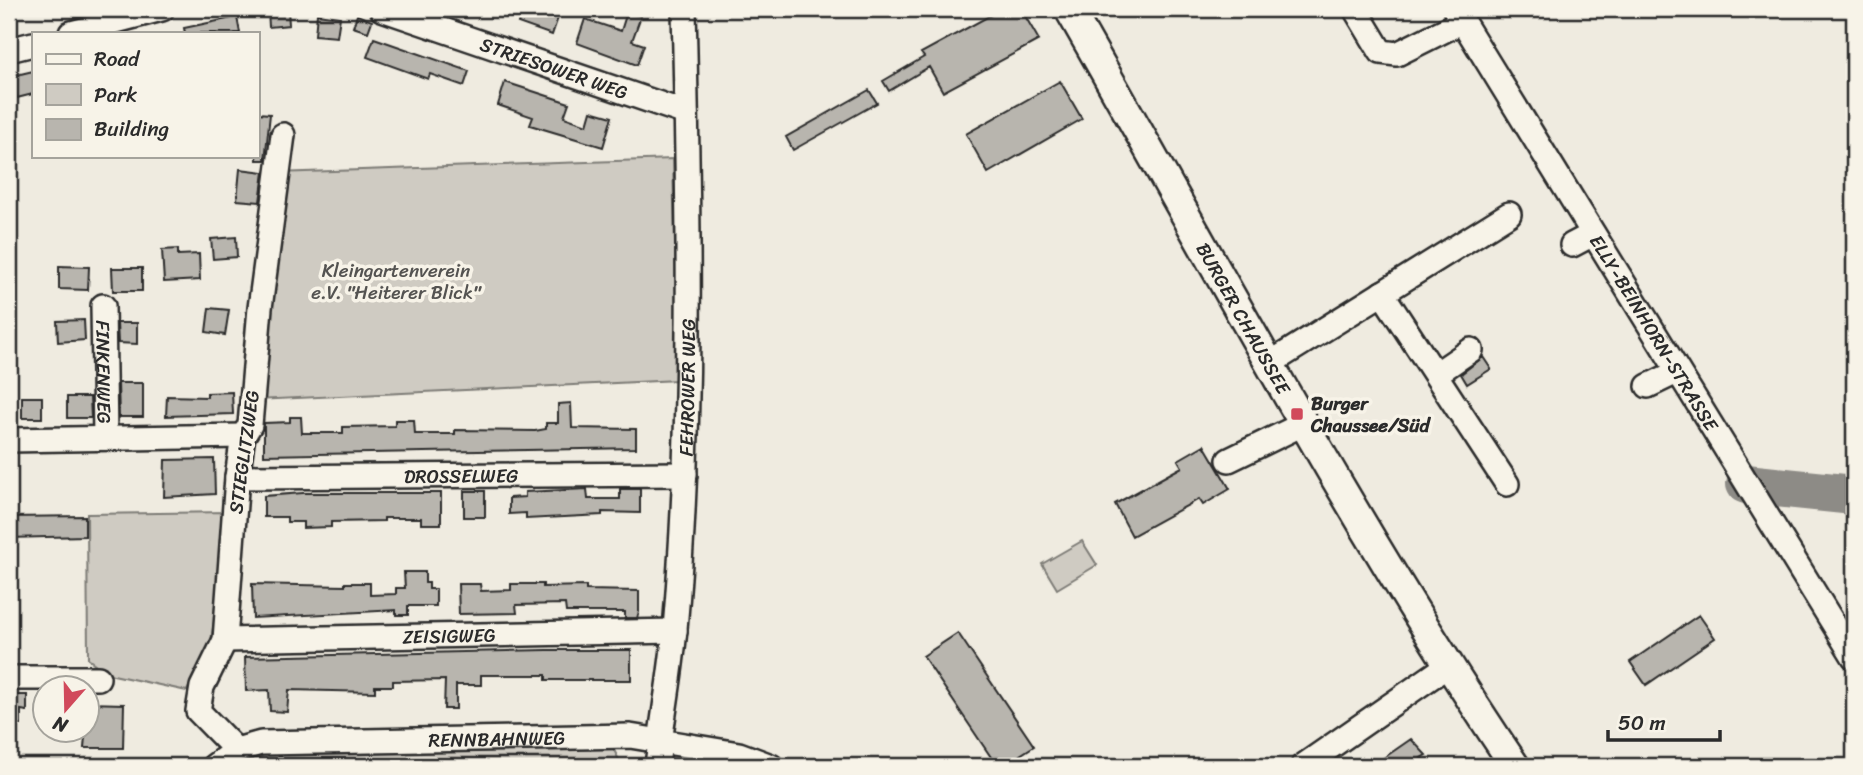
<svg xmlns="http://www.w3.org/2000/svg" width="1863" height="775" font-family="Sriracha,sans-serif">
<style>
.green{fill:#cfcbc2;stroke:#7d7b76;stroke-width:2}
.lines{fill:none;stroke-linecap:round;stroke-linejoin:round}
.taxiway{stroke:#8d8b86;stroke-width:40}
.building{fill:#b8b5ae;stroke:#2b2b2b;stroke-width:2}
.minor-casing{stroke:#2b2b2b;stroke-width:28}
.major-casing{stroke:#2b2b2b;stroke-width:33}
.minor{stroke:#f7f3e8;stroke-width:23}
.major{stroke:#f7f3e8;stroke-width:28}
.poi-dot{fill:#d1495b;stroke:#f7f3e8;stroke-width:2.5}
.labels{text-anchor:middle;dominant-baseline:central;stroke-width:7;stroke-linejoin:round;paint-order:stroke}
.street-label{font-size:19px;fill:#2b2b2b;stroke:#f7f3e8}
.park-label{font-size:19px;fill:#545351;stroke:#f7f3e8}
.poi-label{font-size:19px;font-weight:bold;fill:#2b2b2b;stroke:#f7f3e8;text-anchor:start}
</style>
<rect width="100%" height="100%" fill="#efebe0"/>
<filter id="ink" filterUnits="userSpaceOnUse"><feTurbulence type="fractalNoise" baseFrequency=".0143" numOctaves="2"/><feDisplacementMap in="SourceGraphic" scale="14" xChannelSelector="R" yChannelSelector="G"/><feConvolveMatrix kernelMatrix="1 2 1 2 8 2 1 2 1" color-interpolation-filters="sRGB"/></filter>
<g filter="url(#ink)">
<!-- green -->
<path class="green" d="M673 159 678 380 256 400 277 173Z
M230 512 211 641 187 691 109 674 88 659 87 514Z
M1082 541 1097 565 1057 589 1042 564Z
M610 742 622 766H234L240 760 261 753Z"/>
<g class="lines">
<!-- taxiway -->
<path class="taxiway" d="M1746 484 1854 495"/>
</g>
<!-- building -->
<path class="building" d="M268 9H288L289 25 269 27Z
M523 9H541L559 15 552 35 518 23Z
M1002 9H1021L1039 40 943 92 929 67 889 91 883 81 924 57 921 53Z
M627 12 641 16 632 41 644 45 637 65 577 43 585 19 621 31Z
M317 14 340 17 337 37 315 35Z
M357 15 372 21 368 32 353 27Z
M237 17 240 33H185L184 28Z
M374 38 469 71 464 86 430 74 428 79 367 57Z
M33 71V94L17 98 12 76Z
M1060 81 1082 119 988 173 966 134Z
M505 82 569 103 564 117 587 125 591 111 612 117 603 147 530 125 533 117 498 105Z
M869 90 877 103 793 150 786 137Z
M257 113 270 114 265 160H257Z
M240 169 264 172 260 202 237 200Z
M236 237 237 257 213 259 211 239Z
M178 249V255L199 254 200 280 164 282 162 250Z
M59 266 89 267 88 290 59 289Z
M112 268H142V291H113Z
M209 308 229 310 225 335 206 332Z
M84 320 85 340 58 342 57 321Z
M117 323H137V344L118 343Z
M1483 357 1491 369 1467 384 1461 374Z
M118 383H143V417H119Z
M232 392 233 414 166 416 167 396 207 397V393Z
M22 397H42V418H22Z
M67 397H90L91 418H67Z
M571 403 572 428 636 429V448L264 455V423L290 422V417H301L302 433H343V427L395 426V420H414L415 434H455V430L535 431 546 429V423H558V404Z
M1204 445 1230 489 1203 505 1199 499 1132 536 1115 504 1182 467 1178 460Z
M214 459 215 494 164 497 165 460Z
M587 489 588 499H620V489H640V513L602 512V515L526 519V513L509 514V498L525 497V492Z
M464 491H485V517H464Z
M303 493H441V524H421V518H384V521L331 522V527L303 528V522H287V517H264V496Z
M85 516V536L9 538V517Z
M404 572H425V583H429V589H436V606H408V615H396V610L253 618 252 584 345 586V583H370V595L396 594V588H405Z
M458 584H480L481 591 511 590V584H543V587L586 586V590L639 591V612L637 618H625V612H566L565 604 516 605 517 613 459 614Z
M1699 615 1715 638 1646 685 1630 662Z
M958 633 1034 746 1003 766H997L923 656Z
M547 650H631V680H546V675H481V685H456V709H444L445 680 393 681V686H375V692L289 690 287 712 270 711 269 690 246 691 245 657Z
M9 695H27V711L21 710V725H9Z
M88 703 124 704 123 748H84Z
M1411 739 1426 755 1421 758 1430 766H1372Z"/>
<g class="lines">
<defs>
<g id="minor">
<path id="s1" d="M382 9 686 113"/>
<path d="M1355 9 1381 52 1397 54 1463 21"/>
<path id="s2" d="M1455 9 1854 657"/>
<path d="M71 33 162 9"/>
<path d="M9 50 33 44"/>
<path d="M1572 245 1593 234"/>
<path d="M1382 293 1507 484"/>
<path id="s3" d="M103 306 105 438"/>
<path d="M1269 364 1509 214"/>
<path d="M1436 374 1471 350"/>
<path d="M1648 386 1677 372"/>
<path d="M9 440 243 436"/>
<path d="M1229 460 1303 424"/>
<path id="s4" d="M237 477 685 474"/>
<path id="s5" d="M225 640 675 631"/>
<path d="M9 678H98"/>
<path d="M236 750 198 711 202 687 225 640 237 477 243 436 250 425 260 308 283 135"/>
<path id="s6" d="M214 766 236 750 261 743 630 736 739 754 771 766"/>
<path id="s7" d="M657 766C662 721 671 675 675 629 693 424 689 215 684 9"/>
<path d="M1303 766 1447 666"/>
</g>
<g id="major">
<path id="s8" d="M1069 9C1215 263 1351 523 1515 766"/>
</g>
</defs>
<!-- minor casing -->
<use href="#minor" class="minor-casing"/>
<!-- major casing -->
<use href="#major" class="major-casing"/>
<!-- minor -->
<use href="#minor" class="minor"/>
<!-- major -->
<use href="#major" class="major"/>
</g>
</g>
<!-- markers -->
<rect class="poi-dot" x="1290" y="407" width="14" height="14" rx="3.5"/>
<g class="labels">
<!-- street labels -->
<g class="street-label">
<text stroke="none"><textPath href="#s1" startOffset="182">STRIESOWER WEG</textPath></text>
<text stroke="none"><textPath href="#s8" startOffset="355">BURGER CHAUSSEE</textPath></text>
<text stroke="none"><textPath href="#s2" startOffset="380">ELLY-BEINHORN-STRASSE</textPath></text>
<text stroke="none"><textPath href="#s3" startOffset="66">FINKENWEG</textPath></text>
<text stroke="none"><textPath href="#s7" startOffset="380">FEHROWER WEG</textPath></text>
<text transform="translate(244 452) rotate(-82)">STIEGLITZWEG</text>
<text stroke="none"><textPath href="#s4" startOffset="224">DROSSELWEG</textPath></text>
<text stroke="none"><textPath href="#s5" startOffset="224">ZEISIGWEG</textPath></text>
<text stroke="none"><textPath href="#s6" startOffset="289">RENNBAHNWEG</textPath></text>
</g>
<!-- park labels -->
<g class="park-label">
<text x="396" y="270">Kleingartenverein<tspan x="396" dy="22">e.V. "Heiterer Blick"</tspan></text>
</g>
<!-- poi labels -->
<g class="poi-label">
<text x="1311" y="403">Burger<tspan x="1311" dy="22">Chaussee/Süd</tspan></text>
</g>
</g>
<!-- margin -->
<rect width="1863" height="775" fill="none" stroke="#f7f3e8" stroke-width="35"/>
<rect x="18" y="18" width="1828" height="740" fill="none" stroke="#2b2b2b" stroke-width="2.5" filter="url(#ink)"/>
<!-- legend -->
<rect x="32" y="32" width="228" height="126" fill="#f7f3e8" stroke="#a5a39c" stroke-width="2"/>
<rect x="46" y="54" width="35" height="10" fill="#f7f3e8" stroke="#a5a39c" stroke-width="2"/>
<text x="94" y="66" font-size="21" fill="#2b2b2b">Road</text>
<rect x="46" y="84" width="35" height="21" fill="#cfcbc2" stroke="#a5a39c" stroke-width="2"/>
<text x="94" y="102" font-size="21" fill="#2b2b2b">Park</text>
<rect x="46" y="119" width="35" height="21" fill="#b8b5ae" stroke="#a5a39c" stroke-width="2"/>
<text x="94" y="136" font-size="21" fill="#2b2b2b">Building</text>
<!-- north arrow -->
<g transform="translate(66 709) rotate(200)"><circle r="33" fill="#f7f3e8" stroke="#a5a39c" stroke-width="2"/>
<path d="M0-5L12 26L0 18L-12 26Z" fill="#d1495b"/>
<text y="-10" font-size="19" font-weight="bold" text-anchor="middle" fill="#2b2b2b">N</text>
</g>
<!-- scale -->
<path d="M1608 730v10h112v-10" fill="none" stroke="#2b2b2b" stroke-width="3.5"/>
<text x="1618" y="730" font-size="21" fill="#2b2b2b" stroke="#f7f3e8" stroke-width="5" paint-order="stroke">50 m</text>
</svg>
